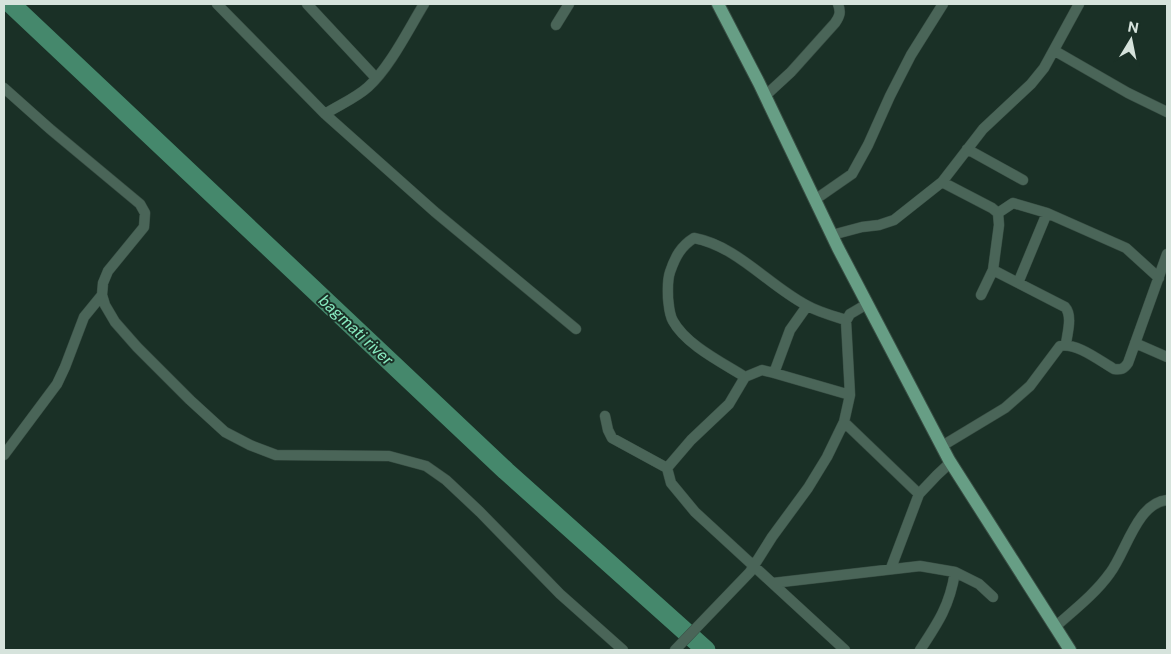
<svg xmlns="http://www.w3.org/2000/svg" width="1171" height="654" font-family="'Public Sans',sans-serif">
<style>
.lines{fill:none;stroke-linecap:round;stroke-linejoin:round}
.river{stroke:#45886c;stroke-width:19}
.minor-casing{stroke:#384d43;stroke-width:11}
.major-casing{stroke:#384d43;stroke-width:14}
.minor{stroke:#4a6558;stroke-width:10}
.major{stroke:#679e85;stroke-width:12}
.labels{text-anchor:middle;dominant-baseline:central;stroke-width:4;stroke-linejoin:round;paint-order:stroke}
.water-label{font-size:16px;font-style:italic;fill:#88ebc0;stroke:#1a3026}
</style>
<rect width="100%" height="100%" fill="#1a3026"/>
<g class="lines">
<!-- river -->
<path class="river" d="M11 4 506 471 706 650"/>
<defs>
<path id="minor" d="M217 4 325 114 435 212 576 329
M307 4 376 78
M556 25 569 4
M1055 51 1128 93 1167 112
M4 88 50 129 140 204 145 213 144 227 108 271 103 283 102 295 105 305 115 322 137 347 190 400 225 432 250 445 276 455 389 456 426 466 446 480 480 512 560 594 623 650
M765 96 791 72 835 23C840 16 841 12 838 4
M325 114C339 105 356 98 368 87 390 67 408 30 424 4
M967 149 1023 180
M942 182 992 208 998 213 999 225 993 270 981 295
M816 199 852 174 868 145 890 96 911 55 943 4
M998 213 1013 203 1047 213 1126 248 1159 278
M832 235 862 227 879 225 894 220 942 182 983 129 1031 84 1044 68 1079 4
M993 270 1065 307C1073 316 1067 334 1066 344
M1018 283 1047 213
M1135 343 1167 357
M774 373 790 330 807 306
M745 377C723 363 686 345 673 321 669 314 669 306 668 298 668 289 667 281 670 272 675 257 681 246 694 238 737 246 768 285 806 305 818 312 833 316 846 320
M605 416 608 430 612 438 667 468
M844 422 919 494
M942 446 1005 408 1030 386 1060 346C1076 342 1100 361 1114 369 1121 370 1124 369 1128 363L1167 254
M4 455 57 384 65 367 84 317 102 295
M891 568 919 494 937 475 951 462
M773 583 920 566 955 572 979 584 993 597
M1055 627C1074 610 1095 594 1110 573 1126 552 1137 503 1167 500
M675 650 750 572 772 537 808 488 827 457 844 422 850 395 846 321 850 314 867 304
M845 650 695 512 671 483 667 468 691 440 729 404 745 377 762 370 774 373 850 395
M920 650C938 623 950 605 955 572"/>
<path id="major" d="M718 4 759 83 838 248 949 460 1070 650"/>
</defs>
<!-- minor casing -->
<use href="#minor" class="minor-casing"/>
<!-- major casing -->
<use href="#major" class="major-casing"/>
<!-- minor -->
<use href="#minor" class="minor"/>
<!-- major -->
<use href="#major" class="major"/>
</g>
<g class="labels">
<!-- water labels -->
<g class="water-label">
<text transform="translate(356 330) rotate(43)">bagmati river</text>
</g>
</g>
<!-- border -->
<rect width="1171" height="654" fill="none" stroke="#d6e3dc" stroke-width="10"/>
<!-- north arrow -->
<g transform="translate(1131 40) rotate(10)" stroke="#1a3026" stroke-width="4" paint-order="stroke">
<path d="M0-4L9 19L0 12L-9 19Z" fill="#d6e3dc"/>
<text y="-8" font-size="14" font-weight="bold" text-anchor="middle" fill="#d6e3dc">N</text>
</g>
</svg>
